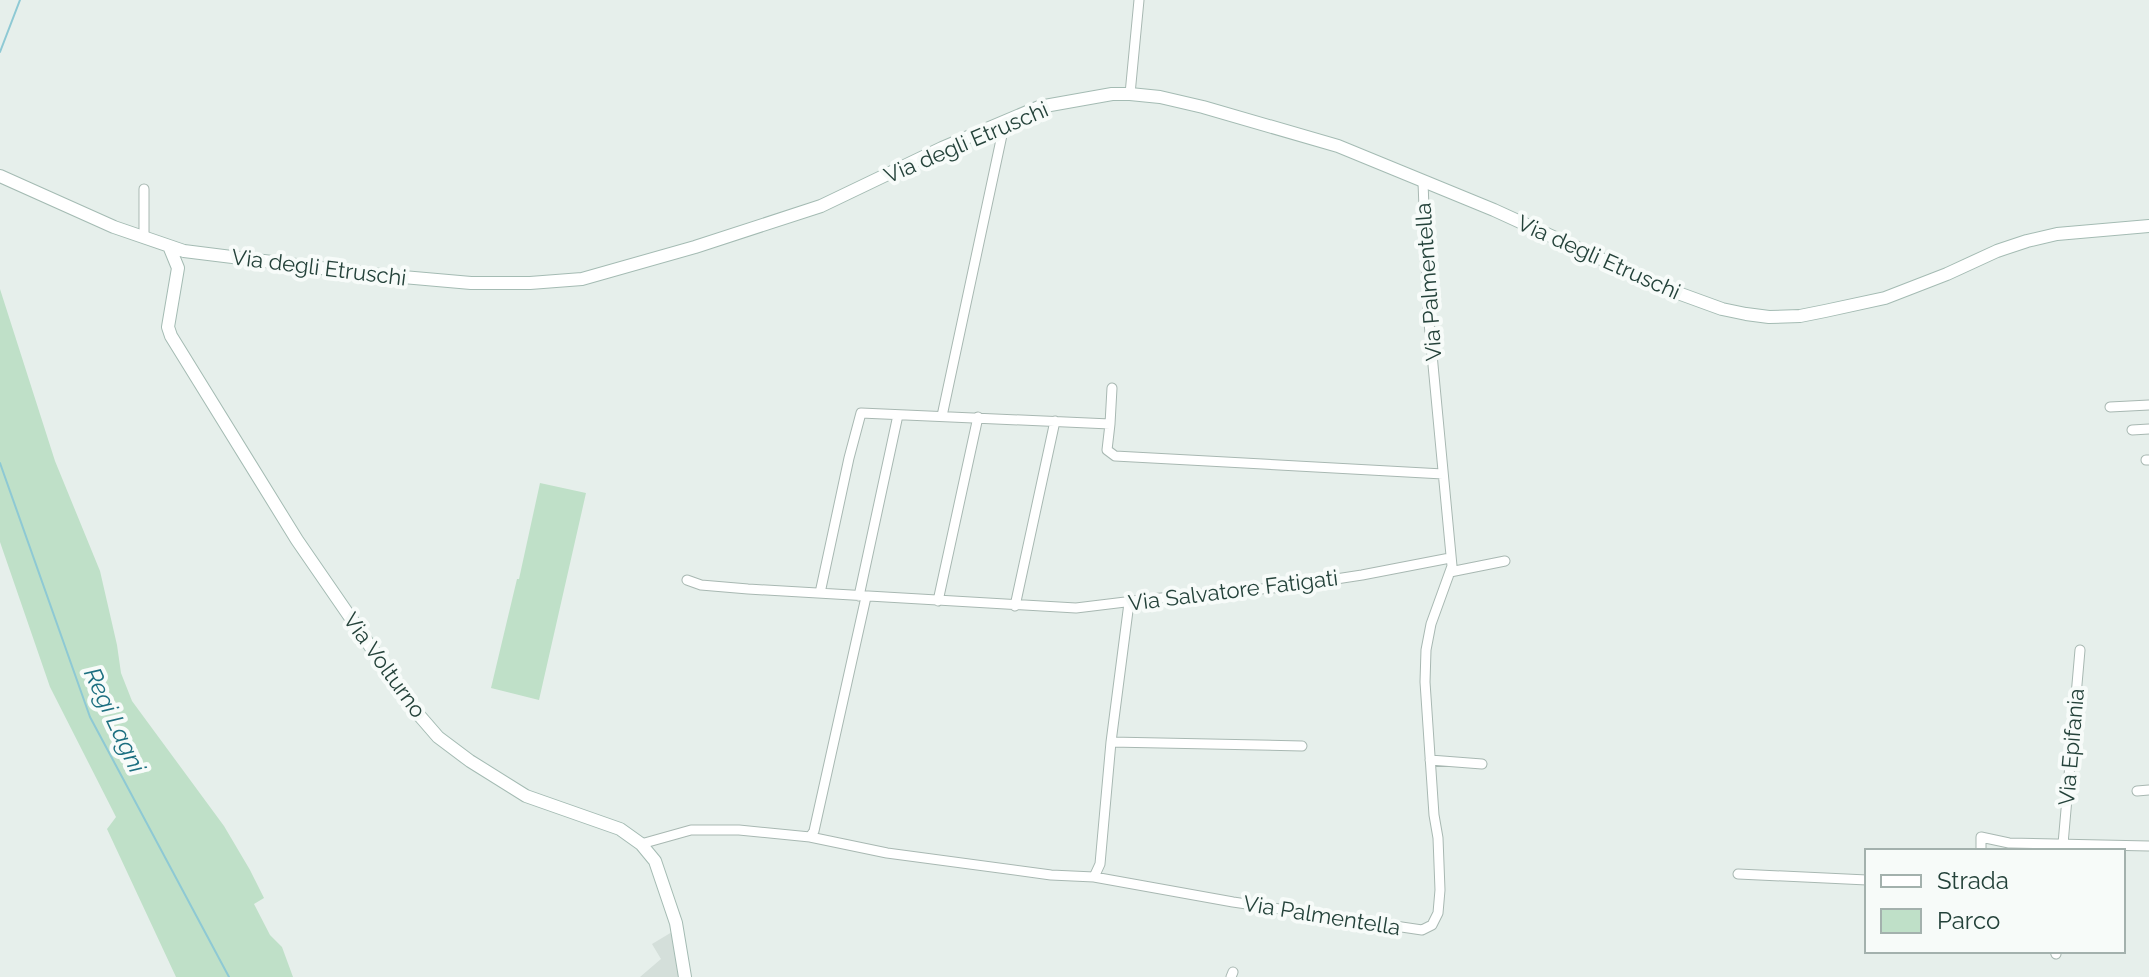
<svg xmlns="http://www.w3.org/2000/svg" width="2149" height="977" font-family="Raleway,sans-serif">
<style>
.built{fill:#d4dfda}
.green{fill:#bfe0c8}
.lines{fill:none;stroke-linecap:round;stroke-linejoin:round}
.stream{stroke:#8ec9d4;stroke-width:2}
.street-casing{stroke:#a8b8b2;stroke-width:11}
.secondary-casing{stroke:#a4bbb3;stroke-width:14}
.street{stroke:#fff;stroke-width:9}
.secondary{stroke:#fff;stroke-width:12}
.labels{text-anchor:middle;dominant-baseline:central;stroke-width:8;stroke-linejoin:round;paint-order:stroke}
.street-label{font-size:22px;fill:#24423a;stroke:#f7fbf9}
.water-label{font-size:24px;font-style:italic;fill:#1c6f80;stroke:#f7fbf9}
</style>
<rect width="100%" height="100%" fill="#e6efeb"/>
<!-- built -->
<path class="built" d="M672 932 679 977H640L661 959 652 944Z"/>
<!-- green -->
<path class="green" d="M0 289 55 461 100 571 117 645 121 673 132 701 224 826 250 870 264 898 254 904 270 935 282 947 293 977H176L107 829 116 817 50 687 0 542Z
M540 483 586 493 539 700 491 688 517 579H519Z"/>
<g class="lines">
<!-- stream -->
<path class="stream" d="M0 52 20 0
M0 463 90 717 229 977"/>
<defs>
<path id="street" d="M1130 94 1139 0
M144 238V189
M2110 407 2149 405
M942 416 1005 121
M1110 424 1112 388
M2132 430 2149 429
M2146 460H2149
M1450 572 1505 561
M687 580 701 585 748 589 1076 608 1150 599 1284 587 1362 575 1450 558
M820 593 849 458 861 413 1110 424 1107 450 1115 456 1443 474
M859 596 898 415
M938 601 978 417
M1015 606 1055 421
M1111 742 1302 746
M1430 760 1482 764
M2137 791 2149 790
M810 837 814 831 866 597
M641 844 691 830H739L810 837 887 853 1051 875 1094 877 1233 902 1422 930 1432 925 1438 913 1440 890 1438 838 1434 815 1425 682 1426 650 1431 624 1452 566 1428 312 1423 182
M2063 844 2080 650
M1981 851V837L2009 843 2149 846
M1738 874 1867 880
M1094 877 1100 864 1111 742 1129 603
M2055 951 2056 954
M1231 977 1233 972"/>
<path id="secondary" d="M0 176 114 227 184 251 369 274 471 283H530L582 279 695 247 821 206 942 148 1039 107 1112 94H1130L1160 97 1203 107 1338 146 1494 210 1667 289 1722 309 1746 314 1769 317 1800 316 1825 311 1885 298 1947 274 1997 251 2027 241 2057 234 2149 226
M169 246 178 268 168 327 171 336 297 540 412 707 438 737 470 761 526 796 620 829 641 844 655 861 676 923 685 977"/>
</defs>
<!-- street casing -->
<use href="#street" class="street-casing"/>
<!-- secondary casing -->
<use href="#secondary" class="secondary-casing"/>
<!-- street -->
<use href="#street" class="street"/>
<!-- secondary -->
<use href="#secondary" class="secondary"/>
</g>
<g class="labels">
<!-- street labels -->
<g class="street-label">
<text transform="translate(966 142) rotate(-23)">Via degli Etruschi</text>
<text transform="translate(1599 257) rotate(24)">Via degli Etruschi</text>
<text transform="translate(319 267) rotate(7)">Via degli Etruschi</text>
<text transform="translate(1428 282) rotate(-94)">Via Palmentella</text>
<text transform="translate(1233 590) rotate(-7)">Via Salvatore Fatigati</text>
<text transform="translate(385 665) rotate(54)">Via Volturno</text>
<text transform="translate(2071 747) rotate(-85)">Via Epifania</text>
<text transform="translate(1322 915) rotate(9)">Via Palmentella</text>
</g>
<!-- water labels -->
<g class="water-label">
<text transform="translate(115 720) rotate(65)">Regi Lagni</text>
</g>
</g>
<!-- legend -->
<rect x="1865" y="849" width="260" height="104" fill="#f7fbf9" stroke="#a3b1ad" stroke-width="2"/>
<rect x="1881" y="875" width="40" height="12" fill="#ffffff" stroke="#a3b1ad" stroke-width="2"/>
<text x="1937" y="889" font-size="24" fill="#24423a">Strada</text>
<rect x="1881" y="909" width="40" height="24" fill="#bfe0c8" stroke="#a3b1ad" stroke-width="2"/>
<text x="1937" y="929" font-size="24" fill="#24423a">Parco</text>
</svg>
